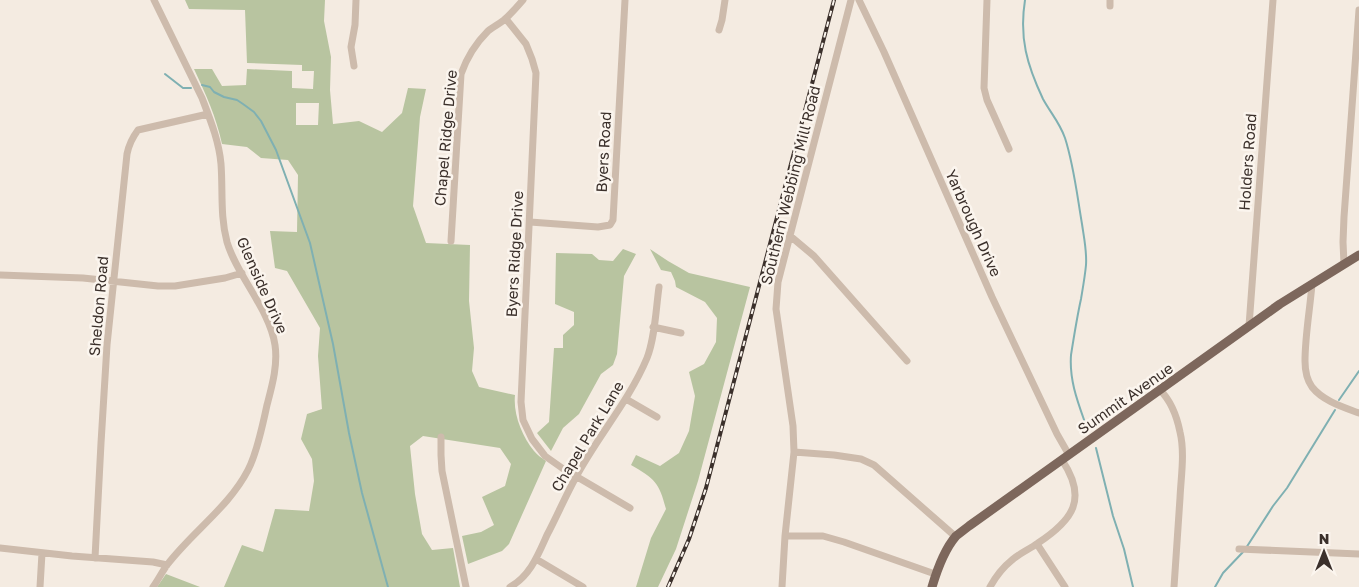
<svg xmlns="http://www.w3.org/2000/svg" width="1359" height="587" font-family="'Golos Text',sans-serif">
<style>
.green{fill:#b8c4a0;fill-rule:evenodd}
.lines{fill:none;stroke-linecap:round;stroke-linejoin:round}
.stream{stroke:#7fb0b2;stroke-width:2}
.minor{stroke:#cdbbac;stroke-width:7}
.major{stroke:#7d675c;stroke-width:9}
.rail-casing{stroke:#3b302b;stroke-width:4}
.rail{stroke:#fbf5ee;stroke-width:2;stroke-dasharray:5.5;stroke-linecap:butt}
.labels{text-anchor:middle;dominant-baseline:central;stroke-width:5;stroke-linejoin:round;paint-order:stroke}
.street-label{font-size:15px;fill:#3b302b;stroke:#fbf5ee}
</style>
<rect width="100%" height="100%" fill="#f4ebe1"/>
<!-- green -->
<path class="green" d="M185 0H325L324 21 331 57 330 90 333 124 359 121 382 132 402 113 408 88 426 89 420 117 413 206 426 243 470 245 469 301 474 348 472 371 479 387 515 395C513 414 522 436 534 451 537 455 542 458 546 461L509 544 502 551 468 564 462 536 481 532 494 525 482 497 505 486 511 464 500 448 423 436 410 446 415 494 422 534 432 550 453 548 460 587H224L242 545 263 552 275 509 309 511 314 481 312 459 301 439 307 414 322 409 318 356 320 328 287 271 275 268 270 231 297 232 298 175 288 160 261 158 247 147 222 144C216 116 206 95 194 69H212L222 86 246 85 247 69 292 71V88L313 89 314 71H302V65L247 63 245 10 189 9ZM296 103H319L318 125H296Z
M623 249 636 254 624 276 617 354 613 365 601 374 579 414 563 428 551 451 537 433 549 422 554 348H563V335L574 325V312L555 304 556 253 592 254 599 260 613 261Z
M650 249 668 261 689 273 750 287 698 481 676 549 658 587H636L651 538 666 509C659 482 655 479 631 465L636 455 660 466 679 453 689 431 695 396 689 372 704 364 716 342 717 318 705 302 676 287 675 281 671 272 661 270Z
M166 574 200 587H157Z"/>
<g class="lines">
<!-- stream -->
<path class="stream" d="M1025 0C1019 38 1027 65 1043 99 1050 112 1060 123 1065 138 1074 166 1077 195 1082 224 1084 238 1087 251 1086 265 1085 276 1083 287 1081 299 1077 317 1074 336 1071 355 1069 382 1079 405 1088 431
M165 74 183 88H191
M202 85 210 87 214 92 224 97 237 100 243 104 254 112 261 121 276 150 310 243 333 344 349 433 362 493 388 587
M1339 400 1359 371
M1096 448 1113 516 1124 549 1133 587
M1246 548 1273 506 1287 488 1335 410
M1215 587 1223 573 1243 552"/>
<!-- minor -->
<path class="minor" d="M859 0 884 52 992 297 1057 434 1069 455
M987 0 984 88 987 100 1009 149
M1110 6V0
M506 19 526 44 532 59 536 73 521 402 523 420 532 439 545 456 562 468 630 508
M719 30 722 20 725 0
M354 66 351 47 355 25 356 0
M530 222 598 227 610 225 613 220 625 0
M789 235 814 256 907 361
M451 241 461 74C467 57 475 44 488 31 493 27 499 24 504 20 511 14 517 7 523 0
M1344 264 1343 242 1344 217 1359 10
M0 275 83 278 158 286H175L225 278 242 273
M1312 284C1310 309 1305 336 1305 361 1305 370 1307 380 1312 387 1323 401 1343 407 1359 413
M1249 326 1273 0
M653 327 681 333
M1160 390C1171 401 1177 417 1180 432 1185 453 1181 476 1180 498 1178 527 1176 557 1174 587
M626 399 657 417
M441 437V455L442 471 466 587
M794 452 834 455 861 459 874 465 956 537
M785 536H823L844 542 935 574
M1037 544 1065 587
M0 548 72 556 153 562 167 565
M1239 549 1359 554
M95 558 101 443 107 345 127 154C129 144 132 138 138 130L208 114
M536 559 583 587
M40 587 42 553
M153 587C158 580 162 572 167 565 192 532 229 507 248 470 257 453 263 424 267 405 272 386 278 365 275 345 270 310 237 276 227 242 220 216 223 191 221 164 219 141 210 119 202 98L154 0
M510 587C530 576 538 555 547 535 557 516 566 495 576 477 598 436 629 401 647 358 655 338 656 308 659 287
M782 587 785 536 794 452 793 426 776 309 778 282 851 0
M990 587C996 576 1002 568 1012 560 1020 553 1030 549 1038 543 1073 520 1088 499 1062 460"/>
<!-- major -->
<path class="major" d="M932 587C937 570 944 550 956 536 960 533 965 529 969 526L1280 304 1359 255"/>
<defs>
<path id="rail" d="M668 587 689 539 706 488 834 0"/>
</defs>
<!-- rail casing -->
<use href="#rail" class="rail-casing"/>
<!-- rail -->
<use href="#rail" class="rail"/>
</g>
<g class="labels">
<!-- street labels -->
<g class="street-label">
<text transform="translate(445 138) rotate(-85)">Chapel Ridge Drive</text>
<text transform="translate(603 152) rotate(-87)">Byers Road</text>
<text transform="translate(1247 162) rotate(-86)">Holders Road</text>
<text transform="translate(790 185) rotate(-76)">Southern Webbing Mill Road</text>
<text transform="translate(974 223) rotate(66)">Yarbrough Drive</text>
<text transform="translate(514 254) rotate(-87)">Byers Ridge Drive</text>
<text transform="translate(263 285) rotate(66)">Glenside Drive</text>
<text transform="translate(98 306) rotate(-85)">Sheldon Road</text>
<text transform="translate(1125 398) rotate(-35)">Summit Avenue</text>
<text transform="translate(587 436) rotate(-59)">Chapel Park Lane</text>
</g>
</g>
<!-- north arrow -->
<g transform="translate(1324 552)" stroke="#fbf5ee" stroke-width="4" paint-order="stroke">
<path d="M0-4L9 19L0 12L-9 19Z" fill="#3b302b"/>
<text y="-8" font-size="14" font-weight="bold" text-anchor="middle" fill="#3b302b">N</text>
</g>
</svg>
